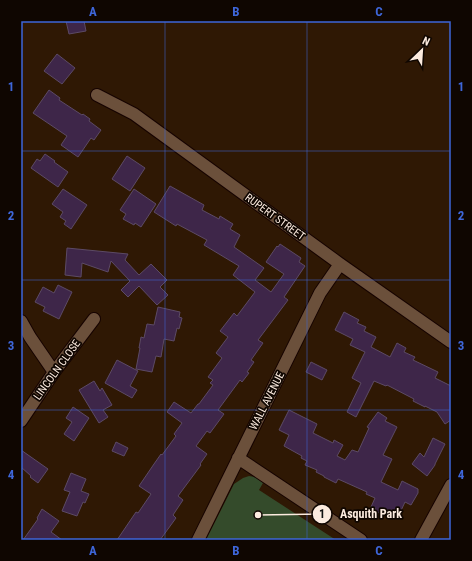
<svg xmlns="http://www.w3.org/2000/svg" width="472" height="561" font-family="'Roboto Condensed',sans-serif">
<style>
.green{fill:#344b2b}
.building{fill:#3e2649;stroke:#5c4a65}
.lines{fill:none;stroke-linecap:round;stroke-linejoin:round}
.minor-casing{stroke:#160300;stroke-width:14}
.minor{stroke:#6b503b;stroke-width:12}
.grid{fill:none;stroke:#3e66d9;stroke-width:1;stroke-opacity:0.55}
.labels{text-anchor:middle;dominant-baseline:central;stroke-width:3.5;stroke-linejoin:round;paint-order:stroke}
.street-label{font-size:11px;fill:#fcebdf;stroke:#0f0601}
.leader{fill:none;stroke:#fcebdf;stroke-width:1.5}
.callout-dot{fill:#fcebdf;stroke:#0f0601;stroke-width:1.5}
.mark-label{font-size:12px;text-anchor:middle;font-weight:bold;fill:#111}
.callout-label{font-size:12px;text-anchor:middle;font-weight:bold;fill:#fcebdf;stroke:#0f0601;stroke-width:3.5;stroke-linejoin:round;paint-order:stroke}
.neatline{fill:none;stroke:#3e66d9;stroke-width:1.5}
.grid-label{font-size:13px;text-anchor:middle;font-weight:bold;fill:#3e66d9}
</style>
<rect width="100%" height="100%" fill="#2f1804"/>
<!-- green -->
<path class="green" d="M249 476 255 477 263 483 259 490 336 540H206L234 484 243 478Z"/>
<!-- building -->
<path class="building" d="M66 21H84L86 31 69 34Z
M57 54 75 68 62 84 44 71Z
M49 90 60 98 59 100 82 115 83 114 90 119 89 121 101 130 94 140 91 138 78 157 61 145 67 136 33 113Z
M45 154 55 161 54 162 68 172 58 187 31 168 37 159 40 161Z
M127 156 145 168 130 191 112 179Z
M170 186 204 205 202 210 219 219 220 216 233 224 230 229 240 235 234 247 264 268 255 280 271 292 284 274 266 262 277 246 278 247 280 244 301 258 299 262 305 266 284 297 288 300 258 340 263 343 251 360 254 362 247 372 249 373 242 382 240 380 218 410 224 414 210 433 207 431 196 446 207 454 200 464 201 465 178 496 183 500 173 515 176 518 160 540H117L136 512 138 513 151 494 139 486 154 464 161 454 162 455 176 436 174 434 182 423 167 412 174 402 191 413 198 404H199L213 385 210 383 213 380 208 377 222 358 216 353 228 337 220 331 234 313 237 316 255 292 233 275 239 266 204 245 207 240 177 224 176 226 154 212Z
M63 189 87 205 71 229 64 224 66 221 60 217 63 212 52 204Z
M134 189 156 204 141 227 135 223 134 225 123 219 126 214 120 210Z
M67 248 128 254 125 260 139 275 151 264 167 280 160 287 168 295 157 305 139 286 128 297 121 290 130 281 111 261 108 272 82 263 81 277 65 275Z
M58 285 72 292 59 319 43 311 45 307 35 302 43 287 54 293Z
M158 307 180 312 179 317 182 318 179 329 177 328 174 341 164 339 161 357 156 356 152 372 136 369 140 348H139L141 337 144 338 147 324 154 325Z
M344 312 359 320 357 323 366 327 364 331 376 337 371 347 390 357 397 343 406 348 404 352 415 357 413 360 438 372 435 378 451 386V420L445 424 437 412 425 406V407L413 401 414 399 387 385 386 386 374 381 356 417 347 412 361 383 352 378 365 352 350 345 353 339 335 330Z
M117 360 138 371 130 386 137 390 132 398 105 383Z
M311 362 327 370 322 380 306 372Z
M94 381 100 391 102 388 112 405 103 410 108 417 99 423 79 390Z
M73 407 89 418 74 441 64 434 72 422 66 418Z
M289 410 317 424 313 433 333 443 334 440 343 445 337 456 345 460 352 450 358 452 369 428 367 427 378 412 387 418 385 421 397 427 383 455 392 459 381 482 398 490 402 481 418 489V493L411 505 405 502 398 517 386 511 384 515 375 511 376 509 371 507 375 498 366 494 367 492 338 479 336 483 324 477V476L316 472 317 470 305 465 307 461 301 458 302 456 284 446 289 435 279 430Z
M433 438 445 444 435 464V465L427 476 412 464 420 453 424 457Z
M116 442 128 448 124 456 112 451Z
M21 450 48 469 38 483 30 477 31 476 21 467Z
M71 473 86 479 81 491 89 494 85 503 83 502 77 516 62 511 70 492 64 490Z
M42 509 59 521 51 532 62 540H23L38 519 37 518Z"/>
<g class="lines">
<defs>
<path id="minor" d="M97 95 134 114 340 264 451 342
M21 321 30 337 54 372
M21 421 54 372 94 319
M238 458 361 540
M198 540 320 293 340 264
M421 540 451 485"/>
</defs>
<!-- minor casing -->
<use href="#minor" class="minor-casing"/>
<!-- minor -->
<use href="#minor" class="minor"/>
</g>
<!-- grid -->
<path class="grid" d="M165 21V540M307 21V540M21 151H451M21 280H451M21 410H451"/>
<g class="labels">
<!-- street labels -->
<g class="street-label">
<text transform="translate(275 217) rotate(36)">RUPERT STREET</text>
<text transform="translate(57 370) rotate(-54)">LINCOLN CLOSE</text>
<text transform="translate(267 401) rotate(-63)">WALL AVENUE</text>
</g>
</g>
<!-- callouts -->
<path class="leader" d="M258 515L322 514"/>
<g class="callout-dot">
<circle cx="258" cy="515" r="4"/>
<circle cx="322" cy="514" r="10"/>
</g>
<g class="mark-label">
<text x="322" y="518">1</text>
</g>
<g class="callout-label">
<text x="371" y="518">Asquith Park</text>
</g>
<!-- border -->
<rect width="472" height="561" fill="none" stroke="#0f0601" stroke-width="44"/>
<!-- north arrow -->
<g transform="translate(422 50) rotate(25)" stroke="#0f0601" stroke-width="3" paint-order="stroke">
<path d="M0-3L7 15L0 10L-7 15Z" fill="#fcebdf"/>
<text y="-6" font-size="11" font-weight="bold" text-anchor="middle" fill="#fcebdf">N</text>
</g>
<rect x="22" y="22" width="428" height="517" class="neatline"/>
<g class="grid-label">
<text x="93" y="16">A</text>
<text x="236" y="16">B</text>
<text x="379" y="16">C</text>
<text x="11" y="91">1</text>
<text x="461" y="91">1</text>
<text x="11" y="220">2</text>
<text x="461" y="220">2</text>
<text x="11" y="350">3</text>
<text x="461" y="350">3</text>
<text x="11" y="479">4</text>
<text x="461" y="479">4</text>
<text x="93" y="555">A</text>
<text x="236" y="555">B</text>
<text x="379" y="555">C</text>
</g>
</svg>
